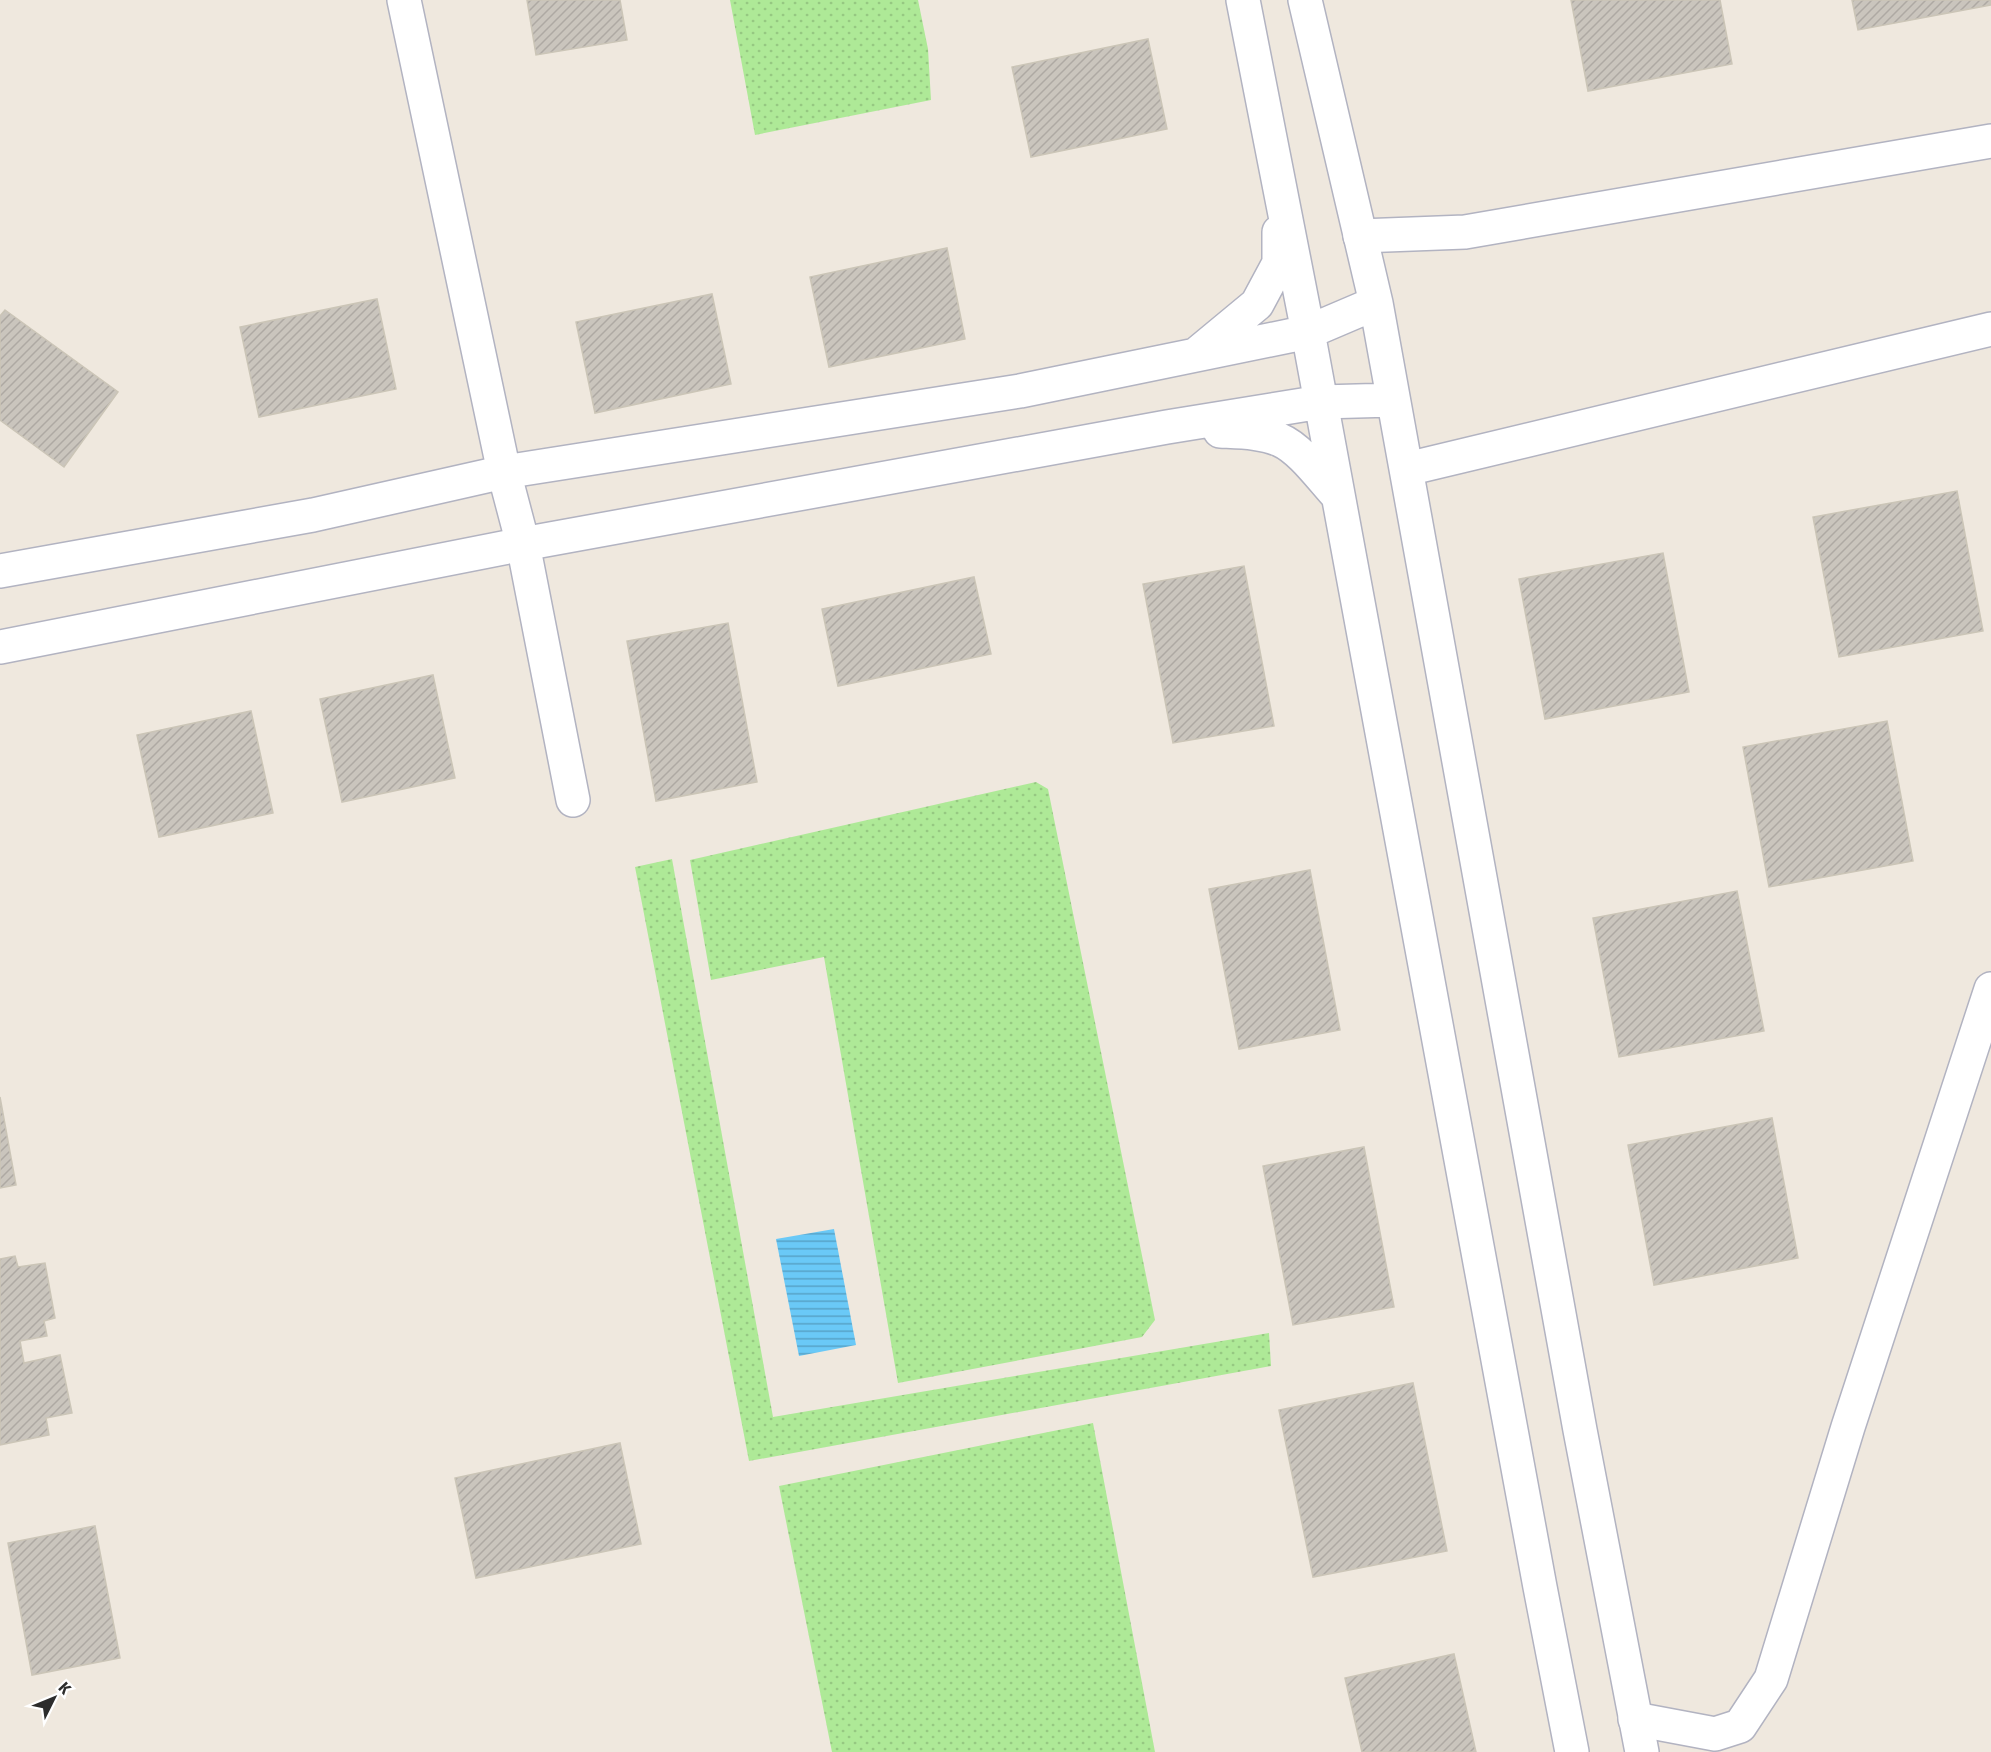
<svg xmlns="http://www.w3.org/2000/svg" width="1991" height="1752" font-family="'Fira Sans Condensed',sans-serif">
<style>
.grass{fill:url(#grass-dots)}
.water{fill:url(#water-rules)}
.building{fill:url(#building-hatch);stroke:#cbc5b7;stroke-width:1.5}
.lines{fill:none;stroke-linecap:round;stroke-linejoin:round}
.street-casing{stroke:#b2b3c1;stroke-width:36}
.secondary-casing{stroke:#b2b3c1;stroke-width:36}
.street{stroke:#fff;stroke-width:33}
.secondary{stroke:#fff;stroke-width:33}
</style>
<defs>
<pattern id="grass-dots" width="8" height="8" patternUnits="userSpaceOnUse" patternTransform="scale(1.5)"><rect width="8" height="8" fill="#aee997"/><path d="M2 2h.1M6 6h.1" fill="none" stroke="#96c882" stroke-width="1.8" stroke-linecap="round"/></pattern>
<pattern id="water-rules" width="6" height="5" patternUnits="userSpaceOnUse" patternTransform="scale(1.5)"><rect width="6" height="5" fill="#6ac9f7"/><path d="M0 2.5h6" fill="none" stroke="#57a3c8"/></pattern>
<pattern id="building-hatch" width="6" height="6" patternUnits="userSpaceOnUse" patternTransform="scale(1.5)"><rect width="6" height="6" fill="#cac5bd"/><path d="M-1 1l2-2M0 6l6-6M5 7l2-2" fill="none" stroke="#aea9a3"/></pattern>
</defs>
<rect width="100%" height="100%" fill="#efe8de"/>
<!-- grass -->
<path class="grass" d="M730 0H918L928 49 931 100 755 135Z
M1036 782 1048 789 1155 1320 1142 1337 898 1383 824 957 711 980 690 860Z
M672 859 773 1417 1269 1333 1271 1366 749 1461 635 867Z
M1093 1423 1155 1752H832L779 1486Z"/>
<!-- water -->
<path class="water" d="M834 1229 856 1345 799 1356 776 1239Z"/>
<!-- building -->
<path class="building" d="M527 0H620L627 40 536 55Z
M1571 0H1720L1732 64 1588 91Z
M1852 0H1991V5L1858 30Z
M1148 39 1167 129 1031 157 1012 67Z
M947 248 965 339 829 367 810 277Z
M712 294 731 384 595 413 576 322Z
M377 299 396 389 259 417 240 327Z
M5 310 118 392 64 467 0 420V316Z
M1957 491 1983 631 1839 657 1813 517Z
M1663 553 1689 692 1545 719 1519 579Z
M1244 566 1274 726 1173 743 1143 584Z
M974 577 991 654 838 686 822 609Z
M728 623 757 782 656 801 627 641Z
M433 675 455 778 342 802 320 699Z
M251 711 273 813 159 837 137 735Z
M1887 721 1913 861 1769 887 1743 747Z
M1310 870 1340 1030 1239 1049 1209 889Z
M1737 891 1764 1031 1619 1057 1593 918Z
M0 1097 16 1185 0 1188Z
M1772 1118 1798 1258 1654 1285 1628 1145Z
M1364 1147 1394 1307 1293 1325 1263 1166Z
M15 1256 18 1267 45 1263 55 1318 44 1321 47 1336 20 1341 24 1363 60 1355 72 1413 46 1418 49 1435 0 1445V1259Z
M1413 1383 1447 1551 1313 1577 1279 1410Z
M620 1443 641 1544 476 1578 455 1478Z
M95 1526 120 1658 32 1675 8 1543Z
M1454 1654 1476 1752H1362L1345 1678Z"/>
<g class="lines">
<defs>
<path id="street" d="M404 0 504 472 523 544 573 800
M1360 236 1465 232 1991 141
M1407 469 1991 329
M1635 1719 1715 1734 1740 1726 1771 1679 1848 1427 1991 989"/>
<path id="secondary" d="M1243 0 1308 332 1540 1587 1572 1752
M1305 0 1376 303 1580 1430 1642 1752
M1199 352 1257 304 1279 263V232
M1220 431C1240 432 1262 432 1280 440 1301 449 1322 479 1338 496
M0 571 313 515 504 472 1020 391 1308 332 1376 303
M0 647 523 544 1167 427 1321 402 1393 400"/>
</defs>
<!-- street casing -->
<use href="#street" class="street-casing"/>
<!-- secondary casing -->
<use href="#secondary" class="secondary-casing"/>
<!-- street -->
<use href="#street" class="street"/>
<!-- secondary -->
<use href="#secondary" class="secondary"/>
</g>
<!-- north arrow -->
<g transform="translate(54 1698) rotate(47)" stroke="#ffffff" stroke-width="4.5" paint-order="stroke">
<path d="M0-4.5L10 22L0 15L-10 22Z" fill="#2c2c2c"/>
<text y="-9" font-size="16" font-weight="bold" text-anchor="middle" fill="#2c2c2c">K</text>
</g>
</svg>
